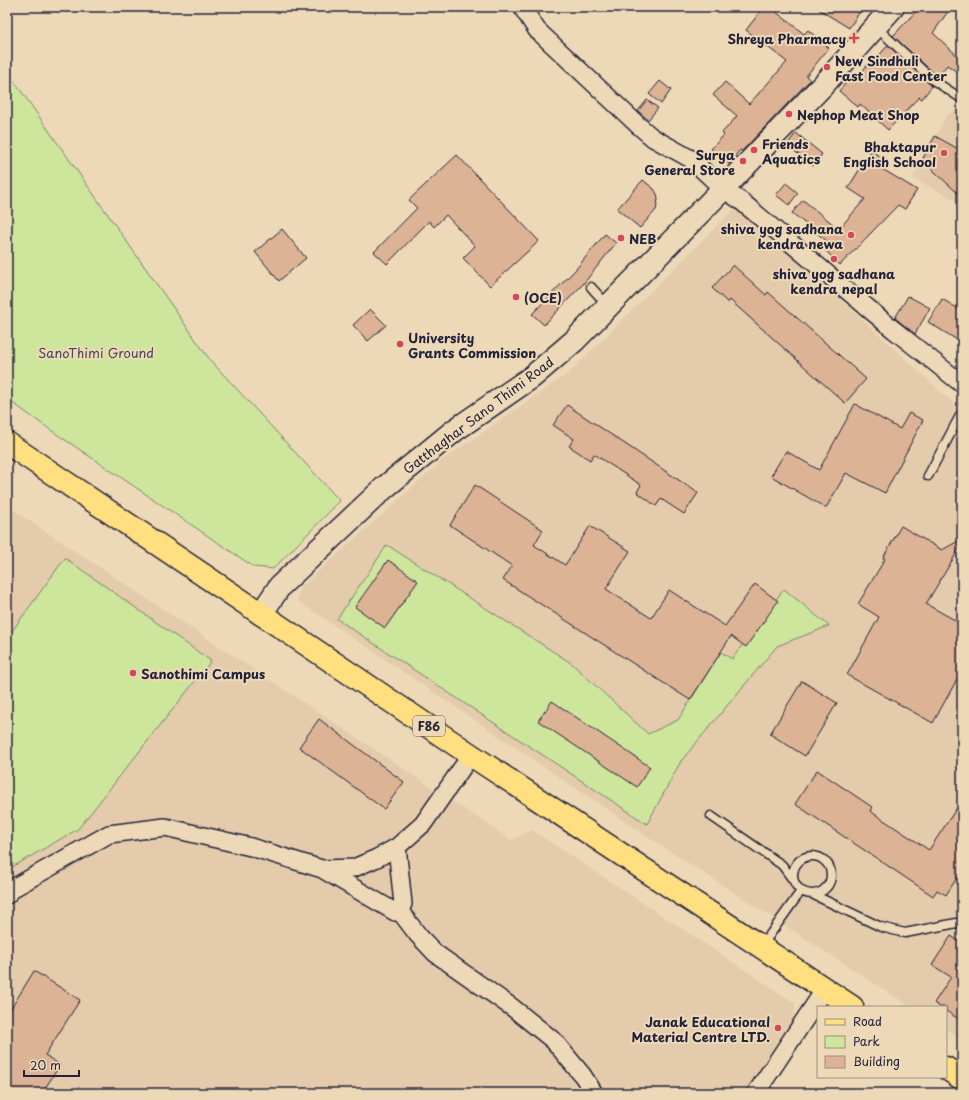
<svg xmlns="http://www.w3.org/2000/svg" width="969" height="1100" font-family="'Playpen Sans',sans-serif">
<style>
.built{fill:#e4cbab}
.green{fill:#cde69c;stroke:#78846c}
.building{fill:#ddb395;stroke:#22223b}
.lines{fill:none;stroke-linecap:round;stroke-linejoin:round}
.lane-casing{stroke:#22223b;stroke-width:11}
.street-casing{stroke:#22223b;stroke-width:20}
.secondary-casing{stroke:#22223b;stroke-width:25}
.primary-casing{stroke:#22223b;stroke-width:25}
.lane{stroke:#edd9b7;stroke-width:8}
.street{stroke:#edd9b7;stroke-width:17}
.secondary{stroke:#edd9b7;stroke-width:22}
.primary{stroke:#ffdf80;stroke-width:22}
.poi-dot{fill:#d1495b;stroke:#edd9b7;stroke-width:1.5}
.labels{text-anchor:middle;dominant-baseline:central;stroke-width:4;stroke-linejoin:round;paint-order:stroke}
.shield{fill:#edd9b7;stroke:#5f5960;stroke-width:1}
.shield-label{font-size:12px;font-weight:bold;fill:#22223b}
.poi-label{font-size:13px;font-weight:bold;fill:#22223b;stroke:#edd9b7;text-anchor:start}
.park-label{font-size:13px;fill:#44494e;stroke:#edd9b7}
.street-label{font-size:13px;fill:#22223b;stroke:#edd9b7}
</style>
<rect width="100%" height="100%" fill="#edd9b7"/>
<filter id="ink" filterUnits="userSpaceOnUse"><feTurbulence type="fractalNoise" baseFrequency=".025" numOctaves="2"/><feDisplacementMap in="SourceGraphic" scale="8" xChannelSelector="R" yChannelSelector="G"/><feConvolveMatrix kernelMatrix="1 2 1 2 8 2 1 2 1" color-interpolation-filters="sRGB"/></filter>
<g filter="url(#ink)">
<!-- built -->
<path class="built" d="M960 108 962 110V204L913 178 947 115Z
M738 205 962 411V1040L946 1029V1007H911L648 837 297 600 299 589 444 459 570 372Z
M7 506 511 840 532 830 795 1003 794 1019 747 1093H7Z"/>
<!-- green -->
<path class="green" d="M7 71 210 360 340 501 273 569 254 567 55 433 7 399Z
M387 545 571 663 648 734 678 720 721 652 732 659 784 589 829 626 777 646 681 761 647 824 337 619Z
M65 558 211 661 78 829 7 870V638Z"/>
<!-- building -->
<path class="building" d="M764 7H770L804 34 808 30 829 48 806 76 810 80 742 151 740 150 729 164 711 149 724 135 722 133 737 116 713 95 725 82 749 104 787 62 746 30Z
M815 7H863L849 28Z
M920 7H951L933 33 962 60V75L947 65 938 77 893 36Z
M888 45 932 86 922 99 919 97 888 130 860 104 858 107 839 91 851 77 855 80 869 63 871 65Z
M660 81 671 90 661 104 649 94Z
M647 100 658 108 648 120 638 111Z
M796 133 822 154 813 166 787 145Z
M935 136 962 151V197L922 160Z
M871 151 884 159 879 167 917 190 905 209 898 205 840 265 823 248 828 242 792 213 803 200 839 229 865 199 848 188Z
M457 155 539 241 490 286 463 258 475 246 446 215 434 227 429 221 387 264 374 252 417 208 409 200Z
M643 180 654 189 657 194 658 199 656 210 640 228 617 209Z
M786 183 798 193 789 205 776 195Z
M282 229 306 258 279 281 255 252Z
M605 234 616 243 584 283 544 325 532 314 576 269Z
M733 265 766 295 768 292 866 379 845 403 730 300 728 303 712 288Z
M908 296 930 308 915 334 895 318Z
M942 299 962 311V343L928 322Z
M370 309 386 325 368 341 353 325Z
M855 404 900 429 909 413 923 420 885 493 846 473 826 508 771 476 786 451 819 470Z
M567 405 698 493 684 514 661 499 656 506 637 492 641 485 594 454 590 460 569 446 574 439 553 425Z
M475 485 543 530 534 545 565 565 590 526 630 551 606 589 651 618 669 590 725 626 755 584 778 601 746 647 731 636 690 700 503 580 512 566 450 525Z
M901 526 942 550 962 539V544L926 604 962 624V670L933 723 847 675 879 617 858 604 885 559 883 558Z
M388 560 418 581 385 628 355 607Z
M802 681 837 703 805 756 770 734Z
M552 701 650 767 637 787 538 721Z
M319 719 404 782 384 809 299 747Z
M817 770 872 807 870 811 929 850 962 800V870L946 895 937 890 933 896 795 804Z
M951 936 962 943V1021L946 1011V1007H940L934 1003 951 977 932 965Z
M34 971 80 1000 45 1055 60 1065 42 1093H7V1015Z"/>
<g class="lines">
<defs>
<path id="lane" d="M876 27 933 80 962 99
M591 287 608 306
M928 476 962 412
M711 816 782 865 793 880
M793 875a19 19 0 1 1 38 0a19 19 0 1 1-38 0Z
M814 895 881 927 905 933 962 922
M761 947 801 891"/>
<path id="street" d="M522 7 537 30 639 126 653 138 691 159 723 189 741 201 894 330 962 384
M322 869 395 912 399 910 403 904 397 847
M7 895 15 887 109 834 165 827 251 847 322 869 354 868 377 858 397 847 423 824 471 755
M399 910 418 935 435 953 513 1008 554 1041 583 1076 594 1093
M756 1093 825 989"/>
<path id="secondary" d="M261 614 280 586 384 488 455 430 532 377 574 341 723 189 825 83 893 7"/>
<path id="primary" d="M7 443 471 755 852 1007
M946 1068 962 1079"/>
</defs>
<!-- lane casing -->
<use href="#lane" class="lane-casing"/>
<!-- street casing -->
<use href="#street" class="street-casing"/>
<!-- secondary casing -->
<use href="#secondary" class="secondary-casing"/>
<!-- primary casing -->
<use href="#primary" class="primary-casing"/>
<!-- lane -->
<use href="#lane" class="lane"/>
<!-- street -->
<use href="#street" class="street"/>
<!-- secondary -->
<use href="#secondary" class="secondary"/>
<!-- primary -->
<use href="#primary" class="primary"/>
</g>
</g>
<!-- markers -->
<g class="poi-dot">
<path d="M852 32h4v4h4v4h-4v4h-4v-4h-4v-4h4z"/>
<circle cx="827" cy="67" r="4"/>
<circle cx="789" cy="114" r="4"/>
<circle cx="754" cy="150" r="4"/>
<circle cx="944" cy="153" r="4"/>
<circle cx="743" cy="161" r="4"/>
<circle cx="851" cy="235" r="4"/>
<circle cx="621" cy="238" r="4"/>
<circle cx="834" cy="259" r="4"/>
<circle cx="516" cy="297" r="4"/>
<circle cx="400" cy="344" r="4"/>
<circle cx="133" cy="673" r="4"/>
<circle cx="778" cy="1028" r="4"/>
</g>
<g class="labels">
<!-- shield labels -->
<rect class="shield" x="413" y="716" width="32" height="20" rx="3"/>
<g class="shield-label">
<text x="429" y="726">F86</text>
</g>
<!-- poi labels -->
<g class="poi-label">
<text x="846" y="38" text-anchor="end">Shreya Pharmacy</text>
<text x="835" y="60">New Sindhuli<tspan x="835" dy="15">Fast Food Center</tspan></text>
<text x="797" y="114">Nephop Meat Shop</text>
<text x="762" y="143">Friends<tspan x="762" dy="15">Aquatics</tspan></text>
<text x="936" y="146" text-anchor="end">Bhaktapur<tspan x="936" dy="15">English School</tspan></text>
<text x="735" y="154" text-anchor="end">Surya<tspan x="735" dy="15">General Store</tspan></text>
<text x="843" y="228" text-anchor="end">shiva yog sadhana<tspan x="843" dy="15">kendra newa</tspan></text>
<text x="629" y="238">NEB</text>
<text x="834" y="273" text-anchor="middle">shiva yog sadhana<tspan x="834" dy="15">kendra nepal</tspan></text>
<text x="524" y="297">(OCE)</text>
<text x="408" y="337">University<tspan x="408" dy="15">Grants Commission</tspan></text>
<text x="141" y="673">Sanothimi Campus</text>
<text x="770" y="1021" text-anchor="end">Janak Educational<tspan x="770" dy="15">Material Centre LTD.</tspan></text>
</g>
<!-- park labels -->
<g class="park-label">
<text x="96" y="352">SanoThimi Ground</text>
</g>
<!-- street labels -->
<g class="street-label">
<text transform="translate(478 415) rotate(-37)">Gatthaghar Sano Thimi Road</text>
</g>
</g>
<!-- margin -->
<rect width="969" height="1100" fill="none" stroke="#edd9b7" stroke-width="24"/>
<rect x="12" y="12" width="945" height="1076" fill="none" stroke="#22223b" stroke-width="1.5" filter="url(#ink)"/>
<!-- legend -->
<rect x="817" y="1006" width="130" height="72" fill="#edd9b7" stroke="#9c9085"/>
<rect x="825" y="1019" width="20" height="6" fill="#ffdf80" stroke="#9c9085"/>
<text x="853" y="1026" font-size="12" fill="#22223b">Road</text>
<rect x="825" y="1036" width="20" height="12" fill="#cde69c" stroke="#9c9085"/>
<text x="853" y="1046" font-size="12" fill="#22223b">Park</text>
<rect x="825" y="1056" width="20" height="12" fill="#ddb395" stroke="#9c9085"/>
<text x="853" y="1066" font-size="12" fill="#22223b">Building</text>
<!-- scale -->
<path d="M24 1070v6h55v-6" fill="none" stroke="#22223b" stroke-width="2"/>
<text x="30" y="1070" font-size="12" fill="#22223b" stroke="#edd9b7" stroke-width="3" paint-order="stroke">20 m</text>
</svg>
